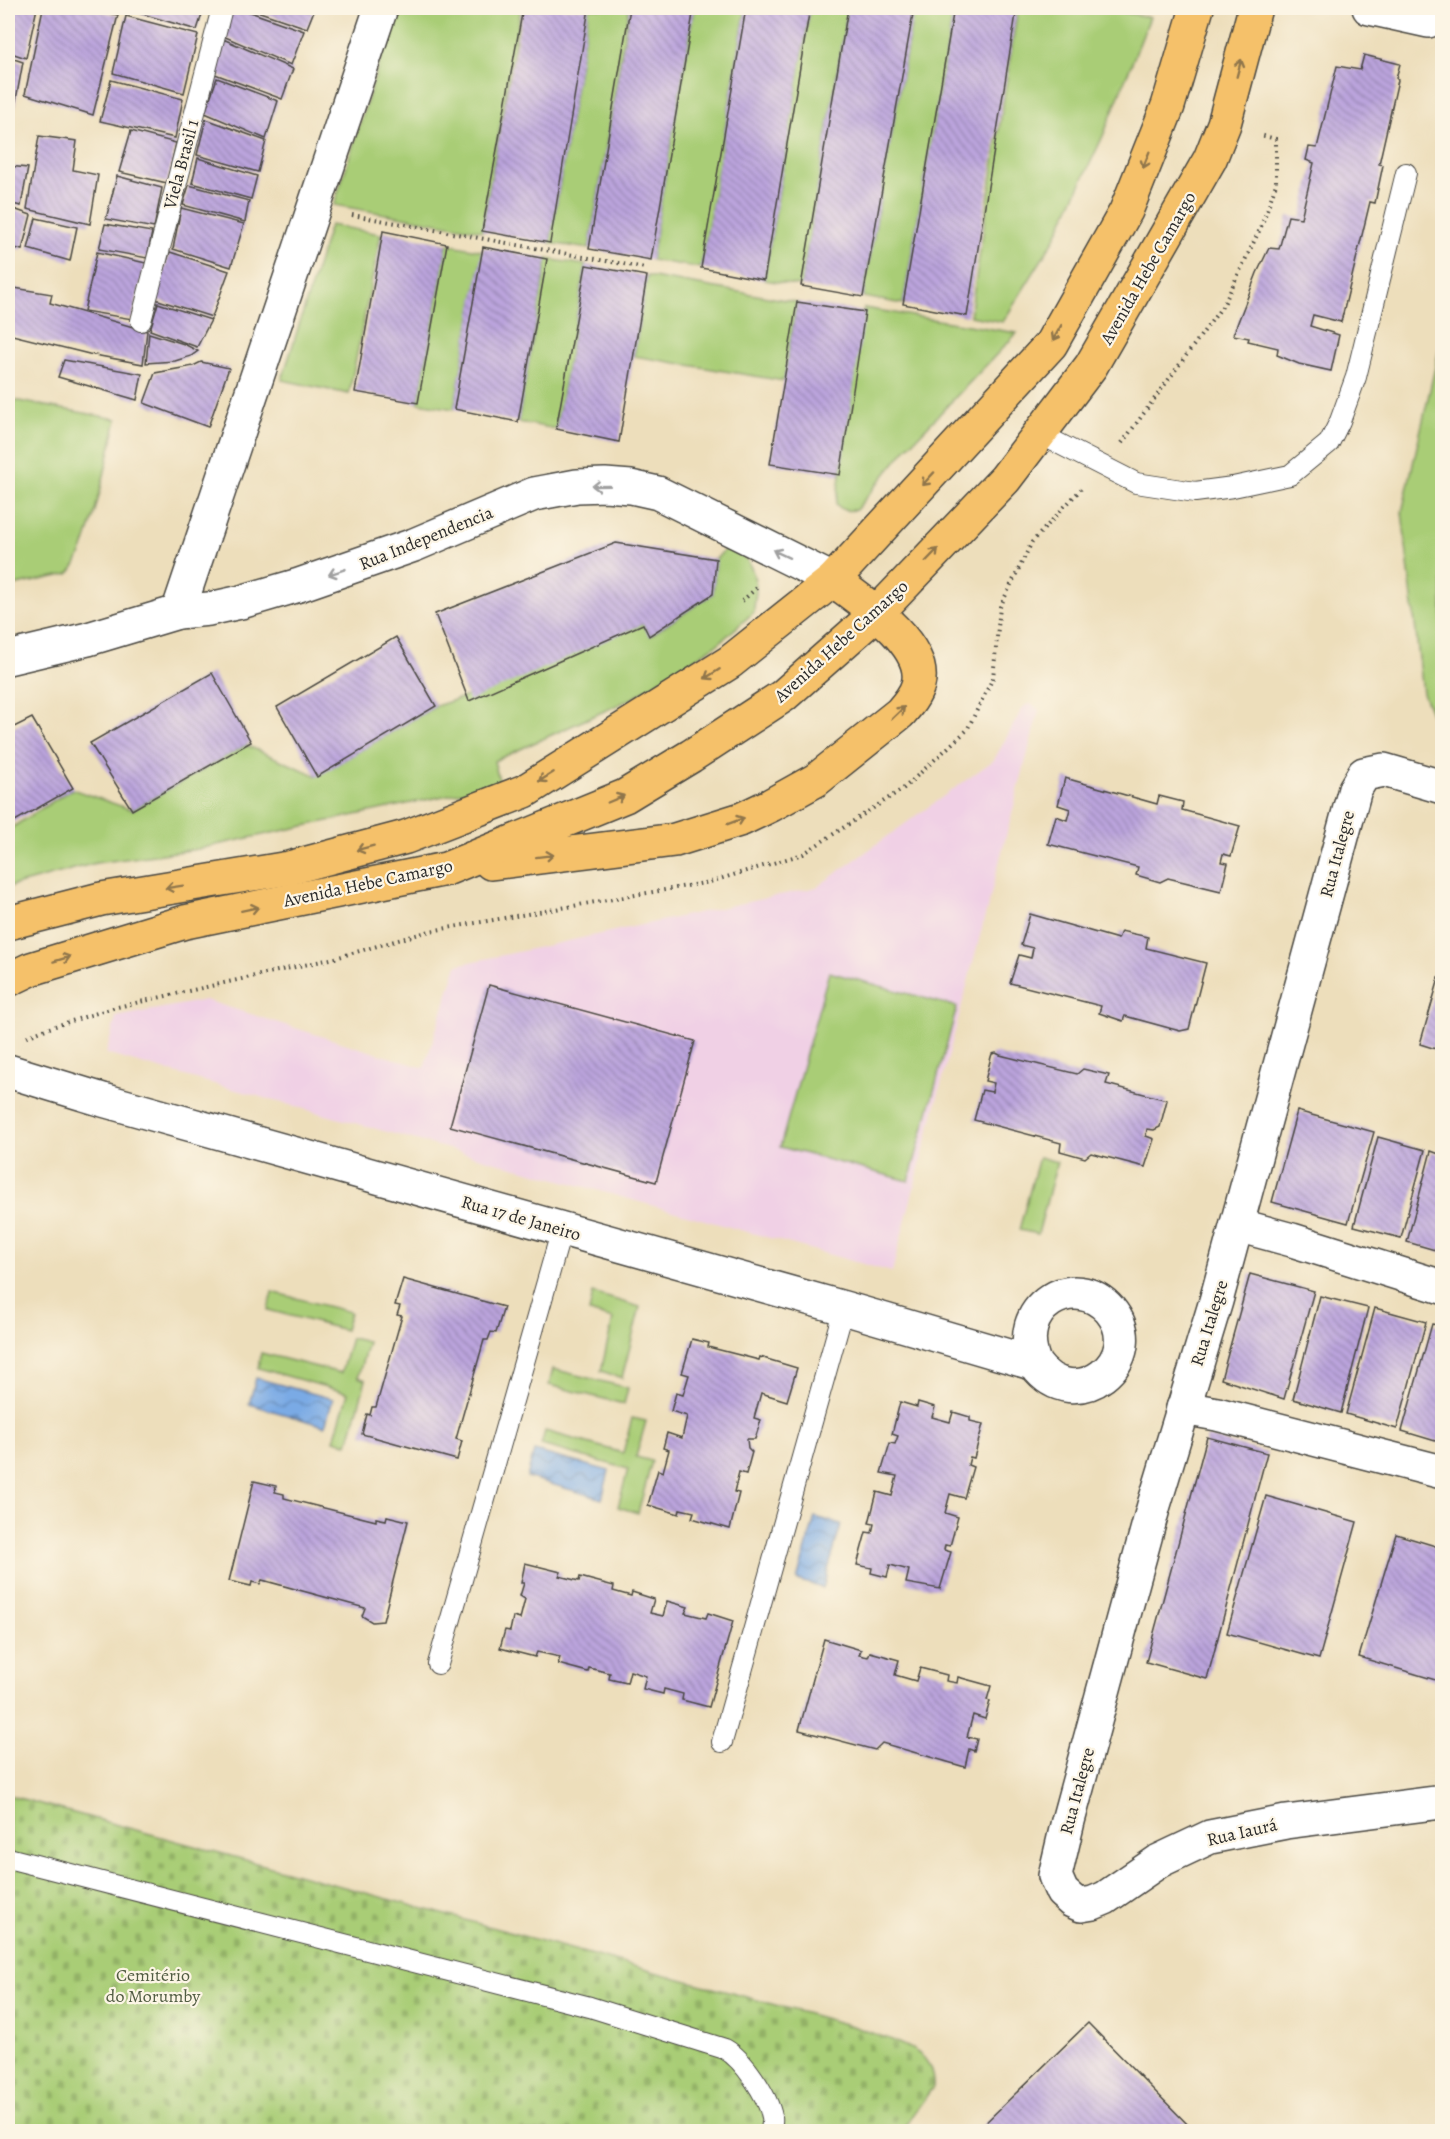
<svg xmlns="http://www.w3.org/2000/svg" width="1450" height="2139" font-family="Alegreya,serif">
<style>
.built{fill:#f0d0e5}
.green{fill:#a9cd76;stroke:#6a7c50;stroke-width:1.5}
.cemetery{fill:url(#cemetery-stones);stroke:#6a7c50;stroke-width:1.5}
.water{fill:url(#water-waves);stroke:#526a88;stroke-width:1.5}
.building{fill:url(#building-back-hatch)}
.lines{fill:none;stroke-linecap:round;stroke-linejoin:round}
.lane-casing{stroke:#484641;stroke-width:22}
.street-casing{stroke:#484641;stroke-width:36}
.primary-casing{stroke:#484641;stroke-width:36}
.path{stroke:#484641;stroke-width:4;stroke-dasharray:1.5 4.5;stroke-linecap:butt}
.lane{stroke:#fff;stroke-width:20}
.street{stroke:#fff;stroke-width:33}
.primary{stroke:#f5c16b;stroke-width:33}
.oneway{stroke:#90764b}
.oneway2{stroke:#a0a0a0}
.labels{text-anchor:middle;dominant-baseline:central;stroke-width:4.5;stroke-linejoin:round;paint-order:stroke}
.street-label{font-size:18px;fill:#2b2b2b;stroke:#fcf5e5}
.park-label{font-size:18px;fill:#515c42;stroke:#fcf5e5}
</style>
<defs>
<pattern id="cemetery-stones" width="16" height="16" patternUnits="userSpaceOnUse" patternTransform="scale(1.5)"><rect width="16" height="16" fill="#a9cd76"/><path d="M2 7V4a2 2 0 0 1 4 0v3zM10 15v-3a2 2 0 0 1 4 0v3z" fill="#92b066"/></pattern>
<pattern id="water-waves" width="16" height="10" patternUnits="userSpaceOnUse" patternTransform="scale(1.5)"><rect width="16" height="10" fill="#7aaae5"/><path d="M0 5q4-4 8 0t8 0" fill="none" stroke="#648bba"/></pattern>
<pattern id="building-back-hatch" width="6" height="6" patternUnits="userSpaceOnUse" patternTransform="scale(1.5)"><rect width="6" height="6" fill="#bba4dd"/><path d="M-1 5l2 2M0 0l6 6M5-1l2 2" fill="none" stroke="#9886b3"/></pattern>
</defs>
<rect width="100%" height="100%" fill="#fcf5e5"/>
<filter id="ink" filterUnits="userSpaceOnUse"><feTurbulence type="fractalNoise" baseFrequency=".0167" numOctaves="2"/><feDisplacementMap in="SourceGraphic" scale="12" xChannelSelector="R" yChannelSelector="G"/><feConvolveMatrix kernelMatrix="1 2 1 2 8 2 1 2 1" color-interpolation-filters="sRGB"/></filter>
<filter id="wash" filterUnits="userSpaceOnUse"><feTurbulence type="fractalNoise" baseFrequency=".008" numOctaves="4" result="noise"/><feDisplacementMap in="SourceGraphic" scale="24" xChannelSelector="R" yChannelSelector="G"/><feGaussianBlur stdDeviation="1.35" result="paint"/><feColorMatrix in="noise" values="0 0 0 0 0 0 0 0 0 0 0 0 0 0 0 0 0 1.4 0 .05"/><feComposite in="paint" operator="in"/></filter>
<g filter="url(#wash)">
<rect width="100%" height="100%" fill="#eddebb"/>
<path class="built" d="M1032,704l7,6 -147,562 -786,-218 10,-37 89,-17 219,68 33,-103 360,-78 177,-127 28,-51 4,-4z"/>
<g class="green">
<path d="M397,8h124l-39,223 -148,-26z"/>
<path d="M589,8h40l-40,241 -39,-6z"/>
<path d="M694,8h52l-45,260 -50,-8z"/>
<path d="M810,8h38l-47,278 -37,-6z"/>
<path d="M914,8h40l-51,296 -40,-7z"/>
<path d="M1018,8h80l52,9 -47,119 -49,104 -51,82 -33,-6z"/>
<path d="M330,225l51,9 -32,160 -67,-14z"/>
<path d="M447,244l36,7 -29,158 -36,-6z"/>
<path d="M547,259l39,6 -30,164 -38,-7z"/>
<path d="M647,276l150,26 -13,79 -150,-25z"/>
<path d="M864,308l153,25 -112,117 -49,60c-9,1 -14,1 -20,-6z"/>
<path d="M1442,337v402l-19,-46 -21,-181z"/>
<path d="M8,399l109,20c-7,28 -29,142 -49,155l-60,13z"/>
<path d="M725,549c22,-1 31,24 31,43 -1,7 -2,13 -2,20l-36,32 -85,54 -139,63 6,23 -302,65 -102,14 -88,24v-57l64,-41 60,21 114,-65 71,31 119,-70 31,-10 176,-72 7,12 63,-42 3,-35z"/>
<path d="M829,972l128,35 -48,174 -129,-34z"/>
<path d="M1039,1157l18,5 -19,72 -19,-4z"/>
<path d="M272,1292l78,20 -5,18 -77,-20z"/>
<path d="M593,1293l47,14 -18,71 -21,-7 12,-52 -24,-7z"/>
<path d="M351,1338l17,4 -10,35 8,3 -18,64 -14,-4 14,-47 -90,-25 3,-15 80,20z"/>
<path d="M553,1369l75,19 -4,16 -75,-19z"/>
<path d="M632,1418l14,3 -10,36 16,4 -14,52 -20,-6 10,-38 -87,-24 4,-14 78,22z"/>
</g>
<path class="cemetery" d="M8,1795l844,231c19,7 55,17 70,30 8,7 12,22 11,31l-33,45 -892,-1z"/>
<g class="water">
<path d="M256,1378l77,21 -8,27 -76,-22z"/>
<path d="M534,1451l75,20 -7,28 -75,-22z"/>
<path d="M815,1517l26,7 -18,64 -26,-8z"/>
</g>
<g id="blocks">
<g class="building">
<path d="M8,8h29l-11,50 -18,-6z"/>
<path d="M43,8h43l32,7 -25,100 -68,-21z"/>
<path d="M122,8h82l-7,22z"/>
<path d="M231,8h8l65,23 -13,34 -68,-29z"/>
<path d="M248,8h67l-8,20z"/>
<path d="M523,8h66l-39,235 -68,-12z"/>
<path d="M630,8h64l-43,252 -62,-11z"/>
<path d="M746,8h64l-46,272 -63,-12z"/>
<path d="M848,8h66l-51,289 -62,-11z"/>
<path d="M954,8h63l-50,308 -64,-12z"/>
<path d="M126,16l72,19 -14,58 -71,-20z"/>
<path d="M223,39l70,30 -11,30 -67,-25z"/>
<path d="M1364,55l36,9 -4,14 2,2 -19,84 4,1 -8,38 -5,-1 -29,120 -28,-7 -3,11 29,9 -8,36 -32,-7 -22,-9 1,-7 -30,-7 1,-3 -16,-3 24,-62 12,-25 10,1 9,-33 13,2 13,-55 -8,-3 3,-13 8,1 20,-82 23,4z"/>
<path d="M8,57l15,5 -10,54 -5,-2z"/>
<path d="M217,78l61,23 -12,38 -61,-26z"/>
<path d="M111,80l72,19 -8,39 -75,-17z"/>
<path d="M206,119l60,22 -8,31 -61,-17z"/>
<path d="M8,121l6,1 -4,40h-2z"/>
<path d="M131,131l45,12 -9,40 -48,-11z"/>
<path d="M39,136l38,5 -4,29 25,5 -8,49 -63,-15z"/>
<path d="M198,158l59,18 -6,23 -59,-16z"/>
<path d="M8,166l20,2 -7,38 -13,-3z"/>
<path d="M117,176l45,12 -8,40 -48,-9z"/>
<path d="M189,185l60,16 -4,21 -62,-17z"/>
<path d="M8,207l23,8 -9,35 -14,-4z"/>
<path d="M181,208l63,16 -13,43 -58,-18z"/>
<path d="M36,218l41,9 -7,34 -42,-12z"/>
<path d="M105,224l47,8 -5,26 -48,-9z"/>
<path d="M383,231l64,13 -29,159 -63,-11z"/>
<path d="M483,247l64,12 -29,163 -64,-13z"/>
<path d="M97,252l49,11 -14,56 -48,-8z"/>
<path d="M170,252l59,19 -17,46 -57,-18z"/>
<path d="M586,265l61,11 -28,166 -63,-13z"/>
<path d="M8,287l44,7 -2,9 97,28 -4,33 -54,-10 -81,-20z"/>
<path d="M797,302l68,10 -25,163 -70,-11z"/>
<path d="M158,303l53,17 -14,27 -47,-17z"/>
<path d="M149,333l35,11 14,7 -7,5 -16,5 -29,2z"/>
<path d="M64,360l78,14 -5,26 -79,-23z"/>
<path d="M201,362l28,6 -21,59 -64,-24 11,-30 38,-7z"/>
<path d="M616,543l100,16 -3,35 -64,42 -6,-12 -174,77 -34,-87z"/>
<path d="M396,637l40,69 -119,71 -40,-70z"/>
<path d="M212,673l39,69 -119,68 -42,-67z"/>
<path d="M32,718l41,70 -65,37v-95z"/>
<path d="M1065,778l92,26 2,-8 24,6 -1,8 58,16 -9,30 -8,-2 -2,8 7,1 -7,28 -53,-13 -8,4 -24,-7 2,-8 -90,-23 8,-28 11,4 3,-11 -12,-4z"/>
<path d="M1030,914l88,25 3,-8 27,6 -2,11 60,15 -17,66 -9,2 -55,-15 -2,5 -24,-8 2,-7 -91,-23 9,-28 12,3 2,-10 -12,-3z"/>
<path d="M1442,968v83l-22,-7z"/>
<path d="M489,985l206,56 -39,141 -206,-56z"/>
<path d="M996,1053l4,2 77,19 6,-5 26,6 -3,9 61,16 -7,27 -6,3 -7,-1 -1,7 8,3 -9,28 -54,-14 -6,5 -25,-7 1,-8 -87,-23 8,-30 10,2 2,-9 -9,-2 6,-24 1,-3z"/>
<path d="M1297,1111l77,21 -26,91 -76,-21z"/>
<path d="M1378,1137l47,13 -24,88 -47,-12z"/>
<path d="M1431,1151l11,4v97l-35,-10z"/>
<path d="M1250,1274l64,17 -30,108 -63,-20z"/>
<path d="M403,1279l101,28 -8,26 -5,-1 -3,8h-4l-28,99 6,2 -5,19 -95,-26 5,-20 3,1 2,-8h4l26,-91 -5,-1 3,-9 -5,-1z"/>
<path d="M1320,1296l48,12 -27,105 -48,-14z"/>
<path d="M1375,1308l51,14 -29,107 -51,-15z"/>
<path d="M1432,1324l10,2v117l-40,-12z"/>
<path d="M692,1339l17,4 -1,4 51,13 1,-3 37,11 -10,33 -26,-8 -7,25 7,2 -6,19h-8l1,9 4,4 -6,22 -7,-2 -5,20 5,1 -9,36 -38,-11 2,-6 -14,-3 -1,5 -31,-9 10,-35 5,2 6,-22 -6,-2 4,-15 15,5 5,-22 -16,-5 5,-18 7,2 6,-20 -7,-2z"/>
<path d="M900,1402l17,5 1,-5 17,5 -3,10 18,5 3,-10 17,5v4l13,3 -9,34 -4,-1 -2,8 5,2 -9,31 -14,-4 -5,19 13,4 -8,29 -5,-1 -1,5 7,2 -11,37 -34,-6 3,-13 -19,-5 -3,12 -16,-4 1,-5 -15,-3 9,-33 6,1 2,-9 -5,-1 8,-31 15,4 5,-20 -16,-3 9,-30 5,1 3,-8 -6,-2z"/>
<path d="M1207,1437l60,16 -60,226 -61,-17z"/>
<path d="M254,1481l22,5 -1,6 9,2v4l92,23v-3l10,2 1,-4 21,5 -25,100 -11,1 -10,-6 3,-8 -103,-28 -2,4 -8,-2 -1,4 -22,-5z"/>
<path d="M1266,1496l91,26 -38,137 -92,-26z"/>
<path d="M1396,1534l46,14v134l-83,-25z"/>
<path d="M525,1563l36,9 -2,4 20,5 1,-4 34,9 -1,5 18,5 1,-4 22,7 -4,14 13,3 4,-15 21,6 -3,6 21,5 2,-5 25,8 -24,86 -27,-7 1,-6 -19,-5 -1,5 -20,-5 3,-13 -16,-5 -3,12 -18,-4 1,-6 -21,-5 -1,4 -30,-8 2,-7 -23,-5 -2,5 -35,-9 5,-18 5,1 3,-14 7,2 5,-20 -5,-3 4,-13h-3z"/>
<path d="M824,1639l37,11 -2,5 9,2 2,-5 29,8 -4,15 21,6 4,-13 27,7 -1,6 11,2 1,-6 33,9 -4,14 3,1 -5,18 -12,-4 -6,22 10,2 -3,12 -5,-2 -4,18 -83,-24 -7,7 -76,-20z"/>
<path d="M1088,2023l107,109h-219z"/>
</g>
</g>
</g>
<g filter="url(#ink)">
<use href="#blocks" fill-opacity="0" stroke="#484641" stroke-width="1.5"/>
<g class="lines">
<g class="lane-casing">
<g id="lane">
<path d="M141,321l81,-313"/>
<path d="M1040,434l96,49 59,9 38,-5 57,-12 39,-32 11,-22 16,-44 50,-204"/>
<path d="M438,1664l124,-435"/>
<path d="M722,1742l122,-434"/>
<path d="M8,1858l582,149 135,42c18,10 43,47 47,68 1,4 -1,10 -1,15"/>
</g>
</g>
<g class="street-casing">
<g id="street">
<path d="M1369,8l59,13"/>
<path d="M178,612l203,-604"/>
<path d="M8,658l80,-19 90,-27 31,-3 32,-7 58,-17 115,-40 120,-51 43,-8 28,-1 26,2 27,6 175,87"/>
<path d="M1442,787l-58,-17 -20,4 -9,15 -139,512 -62,204 -25,91 -61,225 -13,55 7,16 10,9 9,4 12,-2 12,-5 54,-37 51,-24 76,-15 156,-20"/>
<path d="M8,1071l95,29 741,208 191,56c40,55 115,-6 75,-54 -35,-41 -100,-2 -75,54"/>
<path d="M1237,1225l55,15 150,47"/>
<path d="M1183,1408l34,6 225,58"/>
</g>
</g>
<g class="primary-casing">
<g id="primary">
<path d="M491,863l184,-23 67,-21 29,-14 45,-25 84,-67c7,-8 15,-17 18,-28 11,-40 -58,-85 -85,-105"/>
<path d="M8,923l93,-24 188,-31 117,-31 119,-46 205,-129 103,-82 218,-236 75,-133 42,-105 29,-98"/>
<path d="M8,980l23,-11 154,-47 261,-53 179,-73 66,-40 92,-60 94,-83 128,-134 86,-113 119,-207 14,-35 31,-116"/>
</g>
</g>
<g class="path">
<path d="M352,215l293,53"/>
<path d="M1122,443l102,-139 37,-77 15,-43v-45l-16,-4"/>
<path d="M742,601l17,-15"/>
<path d="M27,1037l19,-8 67,-21 222,-50 95,-27 280,-49 93,-28 101,-66 63,-58 26,-52 7,-71 32,-65 49,-53"/>
</g>
<use href="#lane" class="lane"/>
<use href="#street" class="street"/>
<use href="#primary" class="primary"/>
</g>
<defs><path id="oneway-shaft" d="M-6 0H5M1.5-3L5.5 0L1.5 3" fill="none" stroke-width="1.6" stroke-linecap="round" stroke-linejoin="round" transform="scale(1.5)"/></defs>
<g class="oneway">
<use href="#oneway-shaft" transform="translate(1239 68) rotate(-75)"/>
<use href="#oneway-shaft" transform="translate(1146 160) rotate(112)"/>
<use href="#oneway-shaft" transform="translate(1057 333) rotate(119)"/>
<use href="#oneway-shaft" transform="translate(928 479) rotate(133)"/>
<use href="#oneway-shaft" transform="translate(932 555) rotate(-46)"/>
<use href="#oneway-shaft" transform="translate(712 674) rotate(148)"/>
<use href="#oneway-shaft" transform="translate(898 713) rotate(-44)"/>
<use href="#oneway-shaft" transform="translate(546 777) rotate(148)"/>
<use href="#oneway-shaft" transform="translate(616 799) rotate(-23)"/>
<use href="#oneway-shaft" transform="translate(736 821) rotate(-21)"/>
<use href="#oneway-shaft" transform="translate(365 848) rotate(165)"/>
<use href="#oneway-shaft" transform="translate(545 856) rotate(-7)"/>
<use href="#oneway-shaft" transform="translate(174 887) rotate(171)"/>
<use href="#oneway-shaft" transform="translate(250 909) rotate(-12)"/>
<use href="#oneway-shaft" transform="translate(62 959) rotate(-17)"/>
</g>
<g class="oneway2">
<use href="#oneway-shaft" transform="translate(601 486) rotate(179)"/>
<use href="#oneway-shaft" transform="translate(781 554) rotate(-155)"/>
<use href="#oneway-shaft" transform="translate(337 572) rotate(161)"/>
</g>
</g>
<g class="labels">
<g class="street-label">
<text transform="translate(181 164) rotate(-75)">Viela Brasil 1</text>
<text transform="translate(1148 268) rotate(-60)">Avenida Hebe Camargo</text>
<text transform="translate(426 538) rotate(-22)">Rua Independencia</text>
<text transform="translate(841 641) rotate(-42)">Avenida Hebe Camargo</text>
<text transform="translate(1337 854) rotate(-75)">Rua Italegre</text>
<text transform="translate(368 883) rotate(-12)">Avenida Hebe Camargo</text>
<text transform="translate(521 1218) rotate(16)">Rua 17 de Janeiro</text>
<text transform="translate(1209 1323) rotate(-73)">Rua Italegre</text>
<text transform="translate(1077 1791) rotate(-75)">Rua Italegre</text>
<text transform="translate(1242 1832) rotate(-13)">Rua Iaurá</text>
</g>
<g class="park-label">
<text x="153" y="1975">Cemitério<tspan x="153" dy="21">do Morumby</tspan></text>
</g>
</g>
<rect width="1450" height="2139" fill="none" stroke="#fcf5e5" stroke-width="30"/>
</svg>
